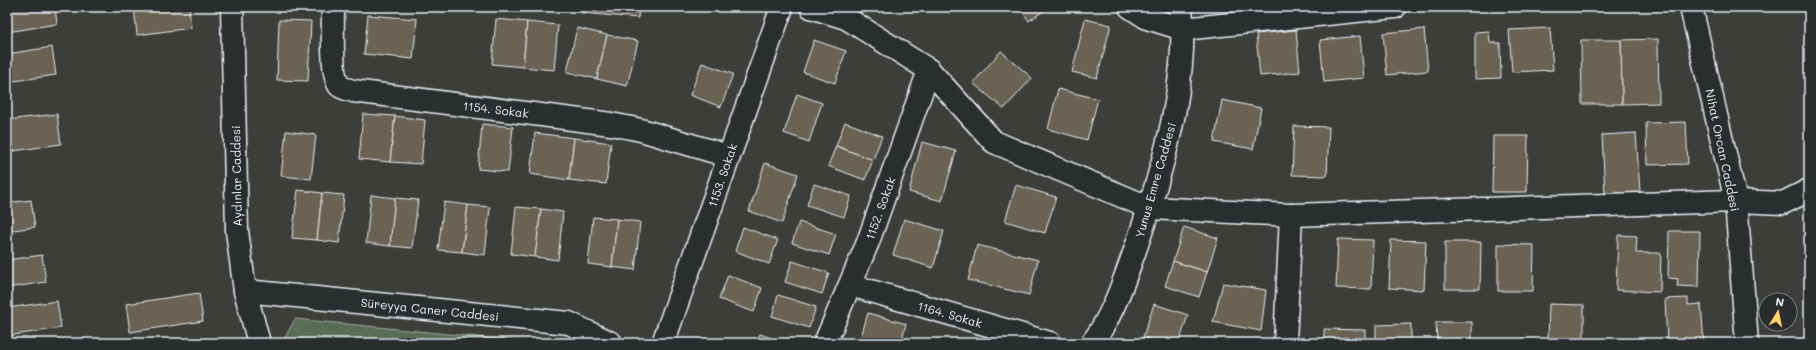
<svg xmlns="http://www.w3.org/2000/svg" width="1816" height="350" font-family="Mali,sans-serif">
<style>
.green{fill:#596c56;stroke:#a0aea7}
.building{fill:#6a6252;stroke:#e8f1f8}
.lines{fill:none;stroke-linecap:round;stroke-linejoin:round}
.minor-casing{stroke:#e8f1f8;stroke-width:25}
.major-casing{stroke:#e8f1f8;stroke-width:25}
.minor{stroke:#2a2d2e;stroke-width:22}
.major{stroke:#2a2d2e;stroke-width:22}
.labels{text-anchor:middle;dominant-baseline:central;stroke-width:3;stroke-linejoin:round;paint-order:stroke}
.street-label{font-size:12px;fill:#e8f1f8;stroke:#2a2d2e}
</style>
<rect width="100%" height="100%" fill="#3d3d39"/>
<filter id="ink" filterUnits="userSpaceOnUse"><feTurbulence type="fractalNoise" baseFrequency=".025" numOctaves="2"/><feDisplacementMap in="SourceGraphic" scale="8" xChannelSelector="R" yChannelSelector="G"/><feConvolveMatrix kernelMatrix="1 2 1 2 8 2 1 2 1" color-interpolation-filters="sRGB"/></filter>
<g filter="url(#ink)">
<path class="green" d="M295,319l245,24h-258z"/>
<g class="building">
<path d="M7,7h48l2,17 -50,8z"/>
<path d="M134,7h55l2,21 -54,7z"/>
<path d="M529,7h39l-1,3z"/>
<path d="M582,7h57l-1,11 -56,-5z"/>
<path d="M1019,7h30l-20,14z"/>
<path d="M368,15l49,4 -4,40 -49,-5z"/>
<path d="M496,19l31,3 -4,45 -31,-3z"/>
<path d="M1085,19l26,6 -14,53 -25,-6z"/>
<path d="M279,20l32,1 -3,60 -31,-1z"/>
<path d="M527,22l31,3 -4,45 -31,-3z"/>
<path d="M577,28l30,7 -10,44 -30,-7z"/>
<path d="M1550,28l3,42 -41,2 -3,-42z"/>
<path d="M1424,29l4,42 -41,4 -4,-42z"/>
<path d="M1296,30l4,42 -40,4 -4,-42z"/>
<path d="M1489,31l1,12h10l1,35 -26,1v-47z"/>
<path d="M607,35l31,6 -11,45 -30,-7z"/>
<path d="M1360,36l4,42 -40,4 -4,-42z"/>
<path d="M1658,39l1,64 -37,1 -1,-64z"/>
<path d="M814,40l32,11 -11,32 -32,-11z"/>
<path d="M1581,40h40l1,64h-40z"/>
<path d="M52,47l4,28 -49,7v-28z"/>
<path d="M1001,51l31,27 -28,31 -31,-26z"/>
<path d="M702,63l31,11 -12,33 -31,-12z"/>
<path d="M1058,89l40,10 -11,41 -39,-11z"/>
<path d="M797,94l25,9 -13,39 -25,-9z"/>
<path d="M1222,100l39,8 -8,41 -39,-7z"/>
<path d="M57,114l4,30 -54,8v-32z"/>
<path d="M363,114l32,2 -5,46 -31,-3z"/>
<path d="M395,116l30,4 -4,44 -31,-2z"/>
<path d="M845,122l37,14 -9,24 -37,-14z"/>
<path d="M1686,122l2,42 -41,1 -1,-42z"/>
<path d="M482,124l31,3 -5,45 -30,-3z"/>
<path d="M1294,126l35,1 -2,49 -35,-1z"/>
<path d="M286,131l30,4 -5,44 -30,-3z"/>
<path d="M535,133l39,5 -5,42 -39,-6z"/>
<path d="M1636,133l4,59 -35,2 -3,-59z"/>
<path d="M1493,136h35l-1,56h-35z"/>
<path d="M574,138l37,5 -5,41 -37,-4z"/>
<path d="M922,142l34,9 -14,50 -33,-9z"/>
<path d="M836,146l37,14 -8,20 -37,-14z"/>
<path d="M765,163l33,11 -16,49 -33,-12z"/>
<path d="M814,184l37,12 -7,21 -37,-12z"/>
<path d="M1016,185l40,12 -11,36 -40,-12z"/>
<path d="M298,190l24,3 -5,47 -25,-2z"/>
<path d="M322,193l22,2 -5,48 -22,-3z"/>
<path d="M371,195l24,3 -5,48 -24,-3z"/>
<path d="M395,198l23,2 -6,48 -22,-2z"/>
<path d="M31,200l4,27 -28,4v-28z"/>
<path d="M444,202l24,3 -6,47 -24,-2z"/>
<path d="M468,205l22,2 -5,48 -23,-3z"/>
<path d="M516,207l25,2 -6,48 -24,-3z"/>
<path d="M541,209l22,3 -5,48 -23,-3z"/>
<path d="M593,217l24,2 -5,48 -24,-3z"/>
<path d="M617,219l23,3 -5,48 -23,-3z"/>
<path d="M904,219l40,12 -11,37 -40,-13z"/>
<path d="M799,222l37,12 -7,21 -37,-12z"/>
<path d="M743,227l35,13 -9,24 -34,-13z"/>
<path d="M1184,227l34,11 -11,34 -34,-11z"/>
<path d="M1669,231h31l-1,56 -22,-1 1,-7 -10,-1z"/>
<path d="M1618,235l19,1 -1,17h25l-1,39 -44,-2z"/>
<path d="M1338,239l35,1 -2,49 -35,-1z"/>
<path d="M1391,240l35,1 -2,49 -35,-2z"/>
<path d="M1445,242h36l-1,47h-35z"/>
<path d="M1498,244l36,1 -1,46h-35z"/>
<path d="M977,245l61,15 -9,35 -61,-15z"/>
<path d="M42,255l4,27 -39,6v-28z"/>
<path d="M792,261l37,12 -7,21 -37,-12z"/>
<path d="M1173,261l34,11 -8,25 -34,-11z"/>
<path d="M728,275l34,13 -8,24 -35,-13z"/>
<path d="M1223,283l43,7 -5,41 -48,-9z"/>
<path d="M199,293l4,28 -73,11 -4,-28z"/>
<path d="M778,295l38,12 -7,21 -37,-12z"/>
<path d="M1688,298v7l13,-1 3,39h-37l-2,-44z"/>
<path d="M57,301l4,27 -54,8v-28z"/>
<path d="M1154,304l34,11 -9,28h-19l-17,-6z"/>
<path d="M1549,304l35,1v38h-36z"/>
<path d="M868,313l38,11 -5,19h-42z"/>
<path d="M1436,322h36v21h-35z"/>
<path d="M1411,324v19h-35v-18z"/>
<path d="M1324,329l41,1v13h-41z"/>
<path d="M760,334l25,9h-29z"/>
<path d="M1143,337l17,6h-19z"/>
</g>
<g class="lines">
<g class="minor-casing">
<g id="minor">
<path d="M232,7l5,224 8,60 14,52"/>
<path d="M333,7c0,14 -2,69 6,78 3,4 9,4 14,6l258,33 30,6 87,26"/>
<path d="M811,7l35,11 83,52 65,72 156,66 141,7 445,-14 47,2 26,-13"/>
<path d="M1130,7l17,11 36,11 212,-22"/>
<path d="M850,285l200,58"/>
<path d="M245,291l324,32 42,20"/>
<path d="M663,343l119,-336"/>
<path d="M825,343l43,-101 61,-172"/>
<path d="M1092,343c20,-26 31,-60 42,-90 26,-75 55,-167 47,-246"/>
<path d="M1285,343l6,-128"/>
</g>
</g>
<g class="major-casing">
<path id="major" d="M1691,7l45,194 11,142"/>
</g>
<use href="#minor" class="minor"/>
<use href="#major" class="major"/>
</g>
</g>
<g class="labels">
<g class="street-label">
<text transform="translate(496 109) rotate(7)">1154. Sokak</text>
<text transform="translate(1723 150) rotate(78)">Nihat Orcan Caddesi</text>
<text transform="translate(722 175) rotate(-71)">1153. Sokak</text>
<text transform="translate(236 176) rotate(-91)">Aydınlar Caddesi</text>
<text transform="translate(1155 180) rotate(-74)">Yunus Emre Caddesi</text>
<text transform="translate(880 208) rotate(-70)">1152. Sokak</text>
<text transform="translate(430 309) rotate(6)">Süreyya Caner Caddesi</text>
<text transform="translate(950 314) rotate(16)">1164. Sokak</text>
</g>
</g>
<rect width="1816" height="350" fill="none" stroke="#2a2d2e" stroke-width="24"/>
<rect x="12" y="12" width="1792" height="326" fill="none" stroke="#e8f1f8" stroke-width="1.5" filter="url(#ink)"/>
<g transform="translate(1778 312) rotate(10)"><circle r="19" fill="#2a2d2e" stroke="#767b7f"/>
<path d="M0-3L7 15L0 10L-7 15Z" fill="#ffd166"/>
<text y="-6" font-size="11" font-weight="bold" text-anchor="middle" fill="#e8f1f8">N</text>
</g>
</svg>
